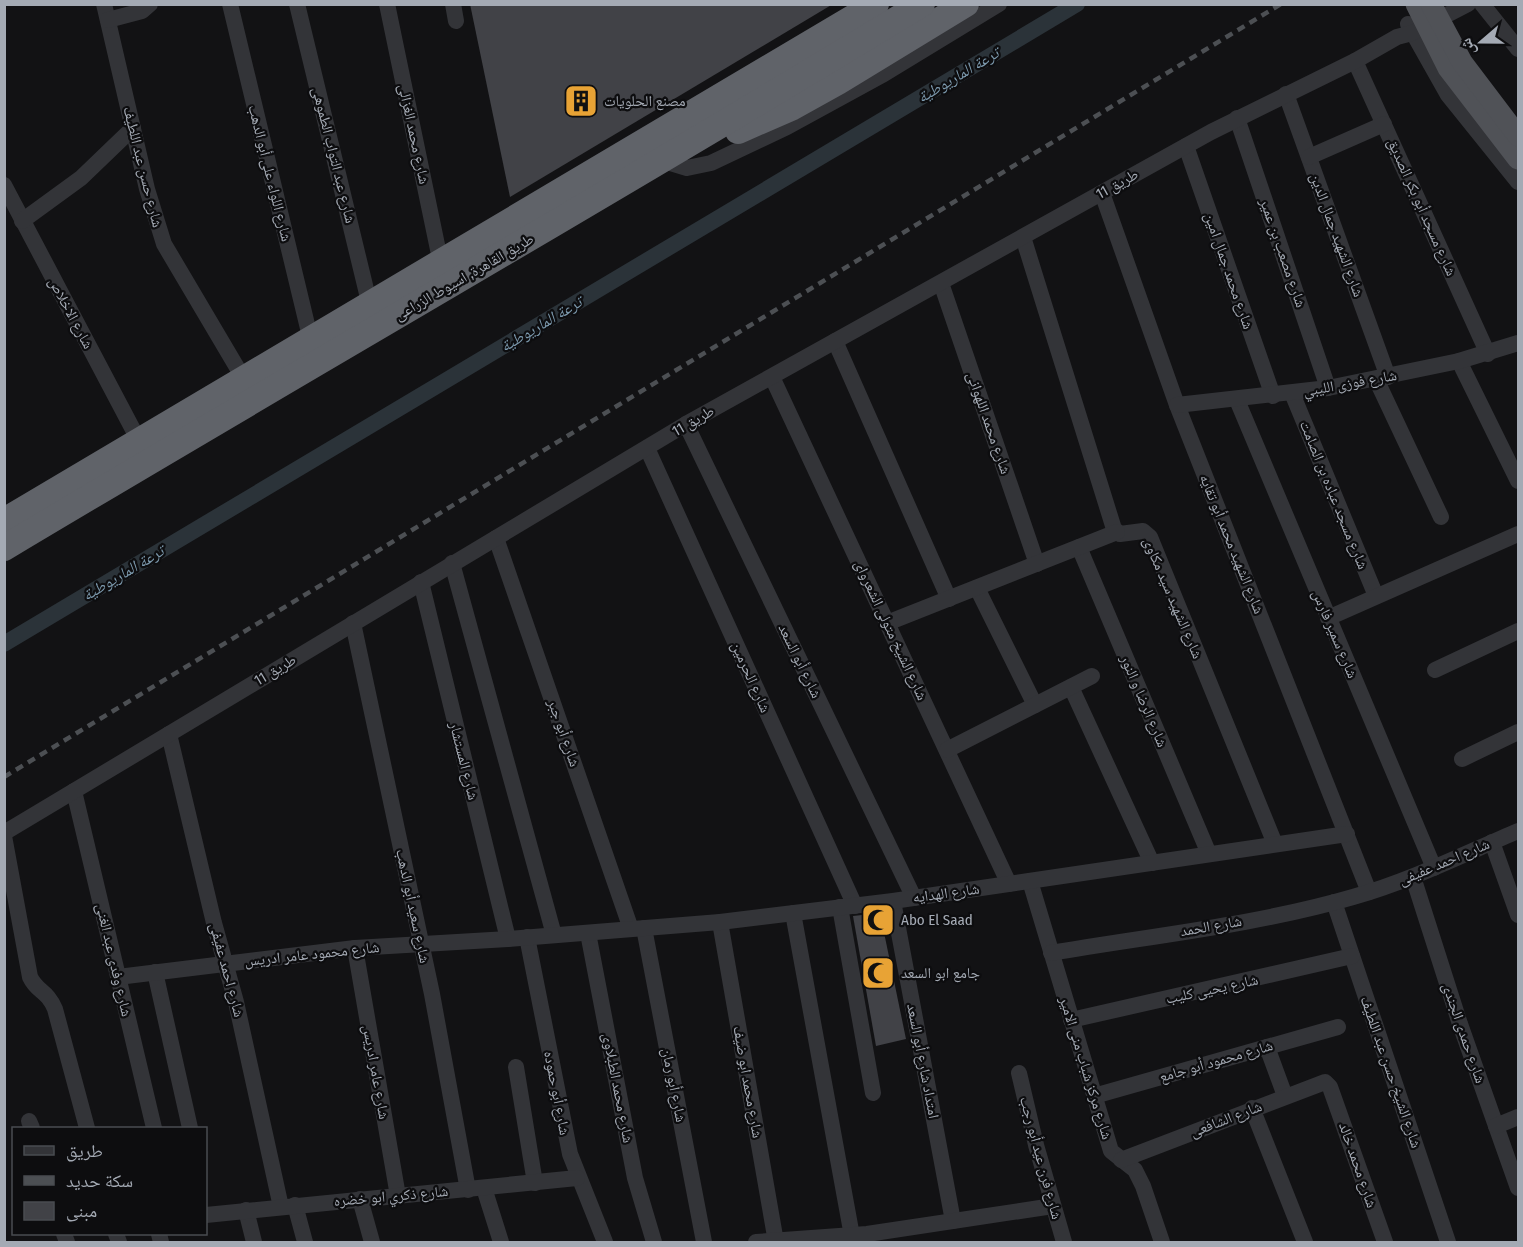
<svg xmlns="http://www.w3.org/2000/svg" width="1523" height="1247" font-family="'Fira Sans Condensed','Noto Naskh Arabic',sans-serif">
<style>
.lines{fill:none;stroke-linecap:round;stroke-linejoin:round}
.canal{stroke:#2b3339;stroke-width:16}
.building{fill:#414247}
.minor{stroke:#333438;stroke-width:16}
.highway{stroke:#606369;stroke-width:26}
.rail{stroke:#4c4f53;stroke-width:4.5;stroke-dasharray:8 6;stroke-linecap:butt}
.major-bridge{stroke:#505257;stroke-width:21}
.labels{text-anchor:middle;dominant-baseline:central;stroke-width:4.5;stroke-linejoin:round;paint-order:stroke}
.poi-label{font-size:15px;fill:#a4aab4;stroke:#0d0d0f;text-anchor:start}
.street-label{font-size:15px;fill:#a4aab4;stroke:#0d0d0f}
.water-label{font-size:16px;font-style:italic;fill:#7c99ad;stroke:#0d0d0f}
</style>
<rect width="100%" height="100%" fill="#121214"/>
<g class="lines">
<path class="canal" d="M4,644l1073,-640"/>
</g>
<g class="building">
<path d="M470,4h363l-323,193z"/>
<path d="M880,913l26,126 -30,7 -23,-130z"/>
</g>
<g class="lines">
<g class="minor">
<path d="M104,4l43,185 17,55 81,137"/>
<path d="M230,4l81,337"/>
<path d="M297,4l73,302"/>
<path d="M387,4l54,260"/>
<path d="M453,4l3,17"/>
<path d="M1482,4l36,45"/>
<path d="M108,20l34,-9 8,-7"/>
<path d="M1408,24l40,71 70,87"/>
<path d="M1355,61l133,293"/>
<path d="M1286,94l102,283"/>
<path d="M1237,118l91,270"/>
<path d="M1186,146l87,250"/>
<path d="M1309,157l75,-33"/>
<path d="M664,161l23,7 24,-5 76,-36 97,-53 115,-70"/>
<path d="M4,185l135,256"/>
<path d="M1102,193l75,212 192,487"/>
<path d="M22,221l59,-43 52,-50"/>
<path d="M1023,237l91,292 6,5 23,-3 7,6 125,307"/>
<path d="M941,283l96,281"/>
<path d="M835,341l114,258"/>
<path d="M1459,361l59,120"/>
<path d="M772,377l237,507"/>
<path d="M1376,379l65,138"/>
<path d="M1292,393l84,203"/>
<path d="M1237,400l197,468"/>
<path d="M1177,405l151,-17 131,-27 59,-18"/>
<path d="M686,424l228,474"/>
<path d="M647,448l208,458"/>
<path d="M496,538l135,391"/>
<path d="M1079,547l130,307"/>
<path d="M452,563l102,372"/>
<path d="M421,582l87,357"/>
<path d="M977,588l58,117"/>
<path d="M1328,618l190,-84"/>
<path d="M353,623l79,371 36,196"/>
<path d="M887,623l230,-91"/>
<path d="M1435,670l83,-39"/>
<path d="M1071,687l81,176"/>
<path d="M169,734l45,189 22,79 45,205"/>
<path d="M947,750l145,-74"/>
<path d="M1462,759l56,-27"/>
<path d="M74,791l80,337"/>
<path d="M4,833l682,-409 525,-292 144,-71 42,-24 15,-4 56,-29"/>
<path d="M4,836l26,141c7,15 17,13 25,32l32,119"/>
<path d="M1492,842l26,73"/>
<path d="M1413,877l47,147 58,164"/>
<path d="M1030,881l81,270 24,19 8,16 19,56"/>
<path d="M893,901l60,320"/>
<path d="M1334,902l114,340"/>
<path d="M840,907l33,186"/>
<path d="M793,913l59,323"/>
<path d="M720,922l56,320"/>
<path d="M644,928l60,314"/>
<path d="M588,933l47,245 19,64"/>
<path d="M527,937l43,217 35,88"/>
<path d="M355,948l43,248"/>
<path d="M1051,953c98,-17 206,-28 302,-56 57,-16 111,-43 165,-66"/>
<path d="M155,972l35,156"/>
<path d="M118,977l237,-29 153,-9 212,-17 173,-21 454,-67"/>
<path d="M1071,1020l281,-64"/>
<path d="M1267,1047l18,49"/>
<path d="M516,1067l19,116"/>
<path d="M1019,1073l17,72 28,97"/>
<path d="M1094,1096l244,-69"/>
<path d="M1252,1108l53,134"/>
<path d="M29,1121l3,7"/>
<path d="M1496,1126l22,-9"/>
<path d="M1121,1160l204,-78 5,5 55,155"/>
<path d="M484,1188l17,54"/>
<path d="M360,1199l12,43"/>
<path d="M295,1205l10,37"/>
<path d="M246,1210l8,32"/>
<path d="M206,1215l371,-37"/>
<path d="M64,1234l3,8"/>
<path d="M116,1234l3,8"/>
<path d="M159,1234l2,8"/>
<path d="M756,1242l111,-8 186,-28"/>
</g>
<g class="highway">
<path d="M738,131l55,-24 45,-25 128,-78"/>
<path d="M4,521l872,-517"/>
<path d="M4,548c306,-183 614,-359 918,-544"/>
</g>
<path class="rail" d="M4,777l1277,-773"/>
<g class="major-bridge">
<path d="M1416,4l32,64 70,91"/>
<path d="M1431,4l31,58 56,74"/>
</g>
</g>
<defs>
<g id="building-square" transform="scale(1.725)"><rect x="-9" y="-9" width="18" height="18" rx="4" fill="#e8a335" stroke="#0d0d0f"/><path d="M-4-6H4V6H1V3H-1V6H-4ZM-2.5-4.3h1.7v1.8h-1.7ZM.8-4.3h1.7v1.8H.8ZM-2.5-1h1.7V.8h-1.7ZM.8-1h1.7V.8H.8Z" fill="#111"/></g>
<g id="mosque-square" transform="scale(1.725)"><rect x="-9" y="-9" width="18" height="18" rx="4" fill="#e8a335" stroke="#0d0d0f"/><path d="M3.5-4.9A6 6 0 1 0 3.5 4.9A5 5 0 1 1 3.5-4.9Z" fill="#111"/></g>
</defs>
<g fill-rule="evenodd">
<use href="#building-square" x="581" y="101"/>
<use href="#mosque-square" x="878" y="920"/>
<use href="#mosque-square" x="878" y="973"/>
</g>
<g class="labels">
<g class="poi-label">
<text x="604" y="101">مصنع الحلويات</text>
<text x="901" y="920">Abo El Saad</text>
<text x="901" y="973">جامع ابو السعد</text>
</g>
<g class="street-label">
<text transform="translate(414 134) rotate(78)">شارع محمد الغزالى</text>
<text transform="translate(334 155) rotate(76)">شارع عبد التواب الطموهى</text>
<text transform="translate(143 167) rotate(76)">شارع حسن عبد اللطيف</text>
<text transform="translate(270 173) rotate(76)">شارع اللواء على أبو الدهب</text>
<text transform="translate(1117 184) rotate(-29)">طريق 11</text>
<text transform="translate(1422 207) rotate(66)">شارع مسجد أبو بكر الصديق</text>
<text transform="translate(1337 235) rotate(70)">شارع الشهيد جمال الدين</text>
<text transform="translate(1283 253) rotate(71)">شارع مصعب بن عمير</text>
<text transform="translate(1229 271) rotate(71)">شارع محمد جمال امين</text>
<text transform="translate(464 277) rotate(-30)">طريق القاهرة, اسيوط الزراعى</text>
<text transform="translate(71 313) rotate(62)">شارع الاخلاص</text>
<text transform="translate(1350 383) rotate(-10)">شارع فوزى الليبي</text>
<text transform="translate(693 421) rotate(-30)">طريق 11</text>
<text transform="translate(989 423) rotate(71)">شارع محمد اللهوانى</text>
<text transform="translate(1334 495) rotate(68)">شارع مسجد عباده بن الصامت</text>
<text transform="translate(1232 544) rotate(68)">شارع الشهيد محمد أبو تقايه</text>
<text transform="translate(1173 598) rotate(67)">شارع الشهيد سيد مكاوى</text>
<text transform="translate(891 630) rotate(65)">شارع الشيخ متولى الشعرواى</text>
<text transform="translate(1335 634) rotate(67)">شارع سمير فارس</text>
<text transform="translate(800 661) rotate(64)">شارع أبو السعد</text>
<text transform="translate(275 670) rotate(-31)">طريق 11</text>
<text transform="translate(751 677) rotate(66)">شارع الحرمين</text>
<text transform="translate(1144 701) rotate(67)">شارع الرضا و النور</text>
<text transform="translate(564 733) rotate(71)">شارع أبو جبر</text>
<text transform="translate(464 761) rotate(76)">شارع المستشار</text>
<text transform="translate(1444 862) rotate(-23)">شارع احمد عفيفى</text>
<text transform="translate(946 893) rotate(-8)">شارع الهدايه</text>
<text transform="translate(413 906) rotate(78)">شارع سعيد أبو الدهب</text>
<text transform="translate(1211 926) rotate(-10)">شارع الحمد</text>
<text transform="translate(312 954) rotate(-6)">شارع محمود عامر ادريس</text>
<text transform="translate(114 960) rotate(77)">شارع وفدى عبد الغنى</text>
<text transform="translate(227 970) rotate(75)">شارع احمد عفيفى</text>
<text transform="translate(1212 989) rotate(-12)">شارع يحيى كليب</text>
<text transform="translate(1464 1033) rotate(71)">شارع حمدى الجندى</text>
<text transform="translate(923 1061) rotate(79)">امتداد شارع أبو السعد</text>
<text transform="translate(1216 1061) rotate(-16)">شارع محمود أبو جامع</text>
<text transform="translate(1086 1068) rotate(73)">شارع مركز شباب منى الامير</text>
<text transform="translate(376 1072) rotate(80)">شارع عامر ادريس</text>
<text transform="translate(1391 1072) rotate(71)">شارع الشيخ حسن عبد اللطيف</text>
<text transform="translate(748 1082) rotate(80)">شارع محمد ابو ضيف</text>
<text transform="translate(674 1085) rotate(79)">شارع أبو رمان</text>
<text transform="translate(618 1088) rotate(79)">شارع محمد الطبلاوى</text>
<text transform="translate(557 1093) rotate(79)">شارع أبو حموده</text>
<text transform="translate(1226 1119) rotate(-21)">شارع الشافعى</text>
<text transform="translate(1041 1158) rotate(75)">شارع فرن عيد أبو رجب</text>
<text transform="translate(1358 1165) rotate(71)">شارع محمد خالد</text>
<text transform="translate(391 1196) rotate(-5)">شارع ذكري ابو خضره</text>
</g>
<g class="water-label">
<text transform="translate(958 75) rotate(-31)">ترعة الماريوطية</text>
<text transform="translate(541 324) rotate(-31)">ترعة الماريوطية</text>
<text transform="translate(123 573) rotate(-31)">ترعة الماريوطية</text>
</g>
</g>
<rect width="1523" height="1247" fill="none" stroke="#a4aab4" stroke-width="12"/>
<rect x="12" y="1127" width="195" height="108" fill="#0d0d0f" stroke="#494c51" stroke-width="1.5"/>
<rect x="24" y="1146" width="30" height="9" fill="#333438" stroke="#494c51" stroke-width="1.5"/>
<text x="66" y="1157" font-size="18" fill="#a4aab4">طريق</text>
<rect x="24" y="1176" width="30" height="9" fill="#4c4f53" stroke="#494c51" stroke-width="1.5"/>
<text x="66" y="1187" font-size="18" fill="#a4aab4">سكة حديد</text>
<rect x="24" y="1202" width="30" height="18" fill="#414247" stroke="#494c51" stroke-width="1.5"/>
<text x="66" y="1217" font-size="18" fill="#a4aab4">مبنى</text>
<g transform="translate(1481 42) rotate(250)" stroke="#0d0d0f" stroke-width="4.5" paint-order="stroke">
<path d="M0-4.5L10 22L0 15L-10 22Z" fill="#a4aab4"/>
<text y="-9" font-size="16" font-weight="bold" text-anchor="middle" fill="#a4aab4">ش</text>
</g>
</svg>
